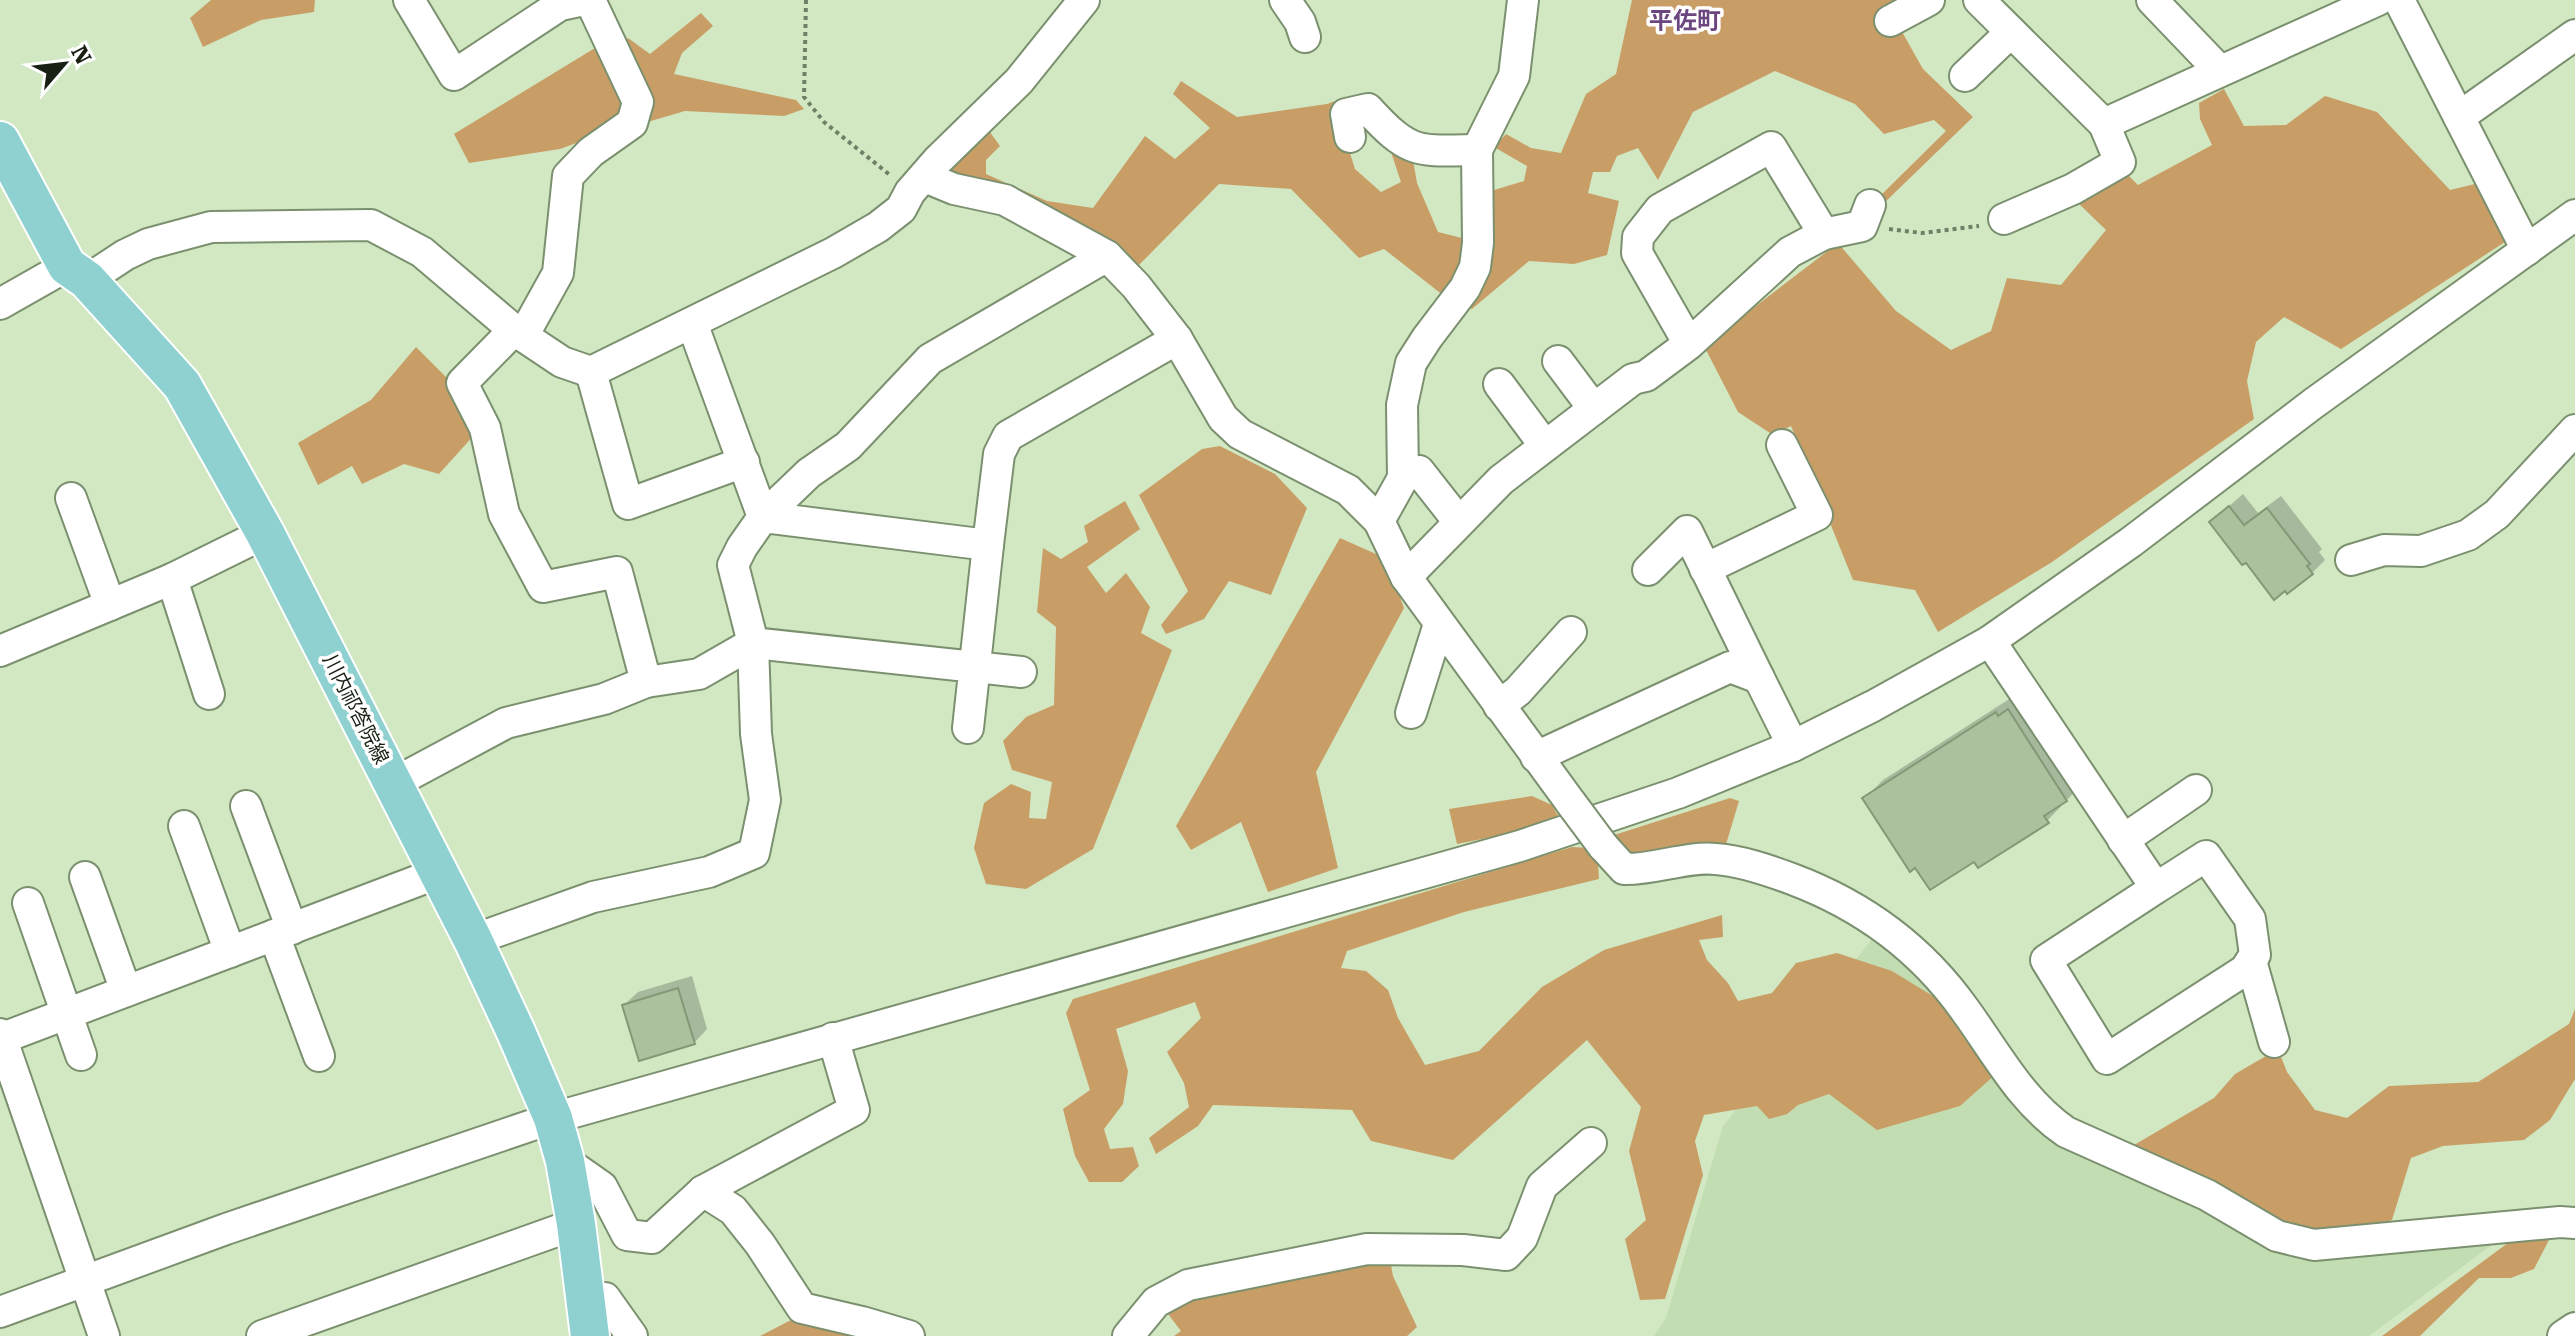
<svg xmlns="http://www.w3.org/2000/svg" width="2575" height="1336" font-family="'Roboto Serif','Noto Sans JP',serif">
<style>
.built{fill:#c3ddb2}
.forest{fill:#c99e66}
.shadow{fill:#0003}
.building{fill:#abc19d;stroke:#839876;stroke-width:2}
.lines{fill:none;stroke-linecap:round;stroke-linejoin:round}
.minor-casing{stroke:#7b906e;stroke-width:34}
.major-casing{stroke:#fff;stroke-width:42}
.path{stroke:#708067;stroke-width:4;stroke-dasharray:4 4;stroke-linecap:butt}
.minor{stroke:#fff;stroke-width:30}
.major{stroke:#8ed1d0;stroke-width:38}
.minor-bridge-casing{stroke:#7b906e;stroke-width:34;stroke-linecap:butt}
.minor-bridge{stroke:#fff;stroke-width:30}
.labels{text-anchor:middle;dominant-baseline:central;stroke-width:7;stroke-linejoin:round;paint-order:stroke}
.street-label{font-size:20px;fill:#182013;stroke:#fff}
.quarter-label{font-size:24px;font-weight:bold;fill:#6c467f;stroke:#fff}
</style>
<rect width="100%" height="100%" fill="#d1e8c3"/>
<path class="built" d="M1877,933l37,26 97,130 259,151 238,-7 -139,103h-715l12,-18 57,-192z"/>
<g class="forest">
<path d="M211,0h104l-1,12 -53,8 -58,27 -13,-29z"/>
<path d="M1632,0h276l-7,30 22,39 50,48 -91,88 -5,-6 69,-68 -12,-11 -50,14 -29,-30 -80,-33 -82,41 -35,68 -20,-32 -21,8 -7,16h-17l-5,21 31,8 -12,54 -33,9 -45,-3 -57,48 -33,-17 -55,-43 -25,9 -68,-69 -72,-5 -81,82 -44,-32 -155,-63 48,-43 13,18 -14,14v14l61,27 46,7 52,-72 30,23 35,-31 -37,-34 8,-13 56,36 90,-13 19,-7 4,8 -12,10 17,54 26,23 20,-10 -13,-39 24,11 5,29 21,49 48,12 8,-54 30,-9 3,-15 -33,-19 12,-13 25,14 30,5 25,-59 30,-20z"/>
<path d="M701,13l12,13 -31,27 -8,21 122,26 8,9 -20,7 -99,-5 -41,12 -4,-53 -19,-26 7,-6 22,16z"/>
<path d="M595,48l25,38 4,18 -23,30 -41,15 -91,14 -15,-29z"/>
<path d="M2224,89l20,37 42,-1 39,-29 52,16 73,78 29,-7 29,57 -167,109 -57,-32 -28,25 -9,39 7,38 -202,143 -114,70 -23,-42 -62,-10 -62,-154 -18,9 -35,-23 -34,-66 134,-103 58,68 55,39 40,-19 16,-53 54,7 45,-55 -32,-31 50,-28 14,14 74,-40 -12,-26 -1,-16z"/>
<path d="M416,347l32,32 27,55 -36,40 -35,-10 -42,20 -10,-18 -34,19 -20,-42 73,-43z"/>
<path d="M1220,446l55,28 32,34 -36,87 -42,-14 -25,38 -38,15 -5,-9 27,-34 -49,-96 63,-46z"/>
<path d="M1125,501l15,28 -53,38 19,26 20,-20 24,34 -9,26 31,17 -79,199 -67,40 -40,-5 -12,-36 10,-45 27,-19 20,8 -2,26 17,1 6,-37 -40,-12 -9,-29 23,-24 28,-12 2,-78 -19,-15 6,-64 18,11 27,-17 -4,-16z"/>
<path d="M1340,538l45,20 19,50 -88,164 22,96 -70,24 -27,-70 -50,28 -15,-24z"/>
<path d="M1532,796l20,9 10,18 -105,21 -8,-35z"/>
<path d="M1730,798l9,3 -15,50 -32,-7 -65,15 -16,-23z"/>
<path d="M1572,847l18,1 8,16 1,15 -135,33 -117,39 -6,17 25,3 22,19 10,28 27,47 54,-14 63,-64 62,-37 118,-35 1,22 -24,3 8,20 21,23 10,18 34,-8 24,-30 41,-10 55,18 49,30 56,72 -37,33 -83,24 -48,-36 -31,11 -11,9 -18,5 -12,-13 -53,9 -9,26 8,34 -38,124 -25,1 -15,-61 21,-19 -17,-69 12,-44 -54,-67 -134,120 -82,-19 -19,-31 -139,-5 -15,21 -42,28 -7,-16 40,-31 -5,-24 -17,-31 34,-34 -6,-16 -79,27 12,42 -5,33 -19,25 6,20 23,-2 6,19 -17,16h-33l-14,-26 -12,-47 27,-19 -24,-77 7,-14z"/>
<path d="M2575,1009v70l-25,41 -26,20 -81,6 -32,12 -19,62 -51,16 -43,-2 -169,-86 85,-50 21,-24 43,-25 9,23 28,38 32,8 42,-32 89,-4 91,-58z"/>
<path d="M2516,1237l34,1 -16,31 -23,9h-32l-59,58h-38z"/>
<path d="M1390,1259l3,17 24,51 -10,9h-233l7,-5 -16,-21 21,-13z"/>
<path d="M793,1319l92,17h-125z"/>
</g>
<g class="shadow">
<path d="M2243,494l15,19 23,-17 41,53 -3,3 6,8 -13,13 -66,-13 -35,-38z"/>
<path d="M2014,696l70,86 -37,39 -72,38 -110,-61 18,-18z"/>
<path d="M692,976l15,53 -13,14 -70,-38 14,-13z"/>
</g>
<g class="building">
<path d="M2229,506l15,19 23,-17 43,56 -3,2 6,8 -26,20 -2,-3 -11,9 -28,-37 -4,2 -33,-43z"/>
<path d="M2008,709l59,92 -23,15 5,7 -71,45 -4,-6 -44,28 -15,-22 -5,4 -48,-74 134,-86 2,4z"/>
<path d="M678,988l17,56 -56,17 -17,-56z"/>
</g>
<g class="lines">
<g class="minor-casing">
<g id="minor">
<path d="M409,0l45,75 106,-70 24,-5"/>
<path d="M1285,0l15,22 5,15"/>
<path d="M1979,0l125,124 274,-124"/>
<path d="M2152,0l68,71"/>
<path d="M2399,0l128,250"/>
<path d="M1890,21l39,-21"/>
<path d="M1965,76l46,-44"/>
<path d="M2459,117l116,-82"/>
<path d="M1350,137l-4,-23 22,-5c42,46 49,42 109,41"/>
<path d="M925,177l29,12 51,11 102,56 29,30 41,53 46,79 17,16 108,56 31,31 27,56 165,226"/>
<path d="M2004,219l69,-30 47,-27 -16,-38"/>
<path d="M1824,234l38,-8 8,-21"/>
<path d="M87,280l38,-25 23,-11 63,-17 160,-2 51,27 92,78 48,32 29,10 242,-119 45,-26 23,-18 9,-17 27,-31 82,-80 65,-81"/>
<path d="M0,304l67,-38"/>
<path d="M692,323l71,194 46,-44 39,-27 82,-87 177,-103"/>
<path d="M514,330l-52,53 23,45 19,86 39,73 74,-15 29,110"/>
<path d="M523,336l35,-63 10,-97 23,-24 41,-29 6,-21 -48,-102"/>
<path d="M1558,361l36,48"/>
<path d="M591,372l37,132 116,-42"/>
<path d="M1499,384l46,62"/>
<path d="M1419,471l40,51"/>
<path d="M71,498l39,107"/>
<path d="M1379,521l24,-43 -1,-73 9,-42 16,-25 38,-50 10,-21 3,-24 -1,-93 37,-74 9,-76"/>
<path d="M988,545l11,-91 9,-18 169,-97"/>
<path d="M2351,560l33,-10 37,1 47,-16 29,-21 78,-84"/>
<path d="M1705,569l112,-54 -35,-70"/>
<path d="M1648,570l39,-39 72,147"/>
<path d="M1406,577l95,-97 132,-101 13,-3 43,-32 -52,-91 1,-16 22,-28 111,-62 53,87 -34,18 -101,92"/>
<path d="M172,579l37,115"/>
<path d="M1990,641l166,247 50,-32 44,63 5,36 -10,15 -138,89 -61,-99 110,-72"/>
<path d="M0,651l172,-72 93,-46"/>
<path d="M1499,706l19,-15 53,-59"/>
<path d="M1411,713l28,-89"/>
<path d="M968,728l20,-183 -225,-28 -21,30 -9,18 20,78 268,29"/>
<path d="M1536,757l194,-90 29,11 34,68"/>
<path d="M394,783l112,-60 98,-24 42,-17 53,-8 54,-31 3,91 9,66 -11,53 -45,19 -116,25 -120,43"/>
<path d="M246,806l46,123"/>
<path d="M184,826l46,126"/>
<path d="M2123,840l73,-50"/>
<path d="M1603,846l21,23c30,1 62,-13 92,-10 26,2 52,11 76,20 72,27 129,69 173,131 32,44 56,91 101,122l141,63 70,41 37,9 246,-23 15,1"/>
<path d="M85,877l41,114"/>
<path d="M28,903l53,152"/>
<path d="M274,935l45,121"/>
<path d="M2251,961l23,81"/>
<path d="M0,1034l104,302"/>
<path d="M0,1039l438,-166"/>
<path d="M565,1161l37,26 25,48 25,3 51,-47 151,-81 -21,-72"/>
<path d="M703,1191l30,19 27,34 42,64 60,14 47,14"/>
<path d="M586,1299l19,-1 27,38"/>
<path d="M0,1312l226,-83 327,-111 967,-272 158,-53 115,-47 80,-40 117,-65 141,-99 183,-139 261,-188"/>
<path d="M262,1336l314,-112"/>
<path d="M1128,1336l28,-34 32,-17 179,-36 96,1 43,5 16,-17 20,-52 49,-43"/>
<path d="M2563,1336l12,-8"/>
</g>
</g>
<g class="major-casing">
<path id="major" d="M0,141l67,125 20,14 95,105 83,148 208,407 43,92 37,86 12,43 11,63 14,112"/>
</g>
<g class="path">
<path d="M806,0l-2,97 20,25 66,53"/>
<path d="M1889,229l33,4 57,-7"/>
</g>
<use href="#minor" class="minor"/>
<use href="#major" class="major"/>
<g class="minor-bridge-casing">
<path id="minor-bridge" d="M1571,803l32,43"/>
</g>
<use href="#minor-bridge" class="minor-bridge"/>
</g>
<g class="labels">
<g class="street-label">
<text transform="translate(356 709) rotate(63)">川内祁答院線</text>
</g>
<g class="quarter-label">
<text x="1685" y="21">平佐町</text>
</g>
</g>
<g transform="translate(64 64) rotate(62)" stroke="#ffffff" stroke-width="6" paint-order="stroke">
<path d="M0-6L14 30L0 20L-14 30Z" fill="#182013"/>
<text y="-12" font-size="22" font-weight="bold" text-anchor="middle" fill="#182013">N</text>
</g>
</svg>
